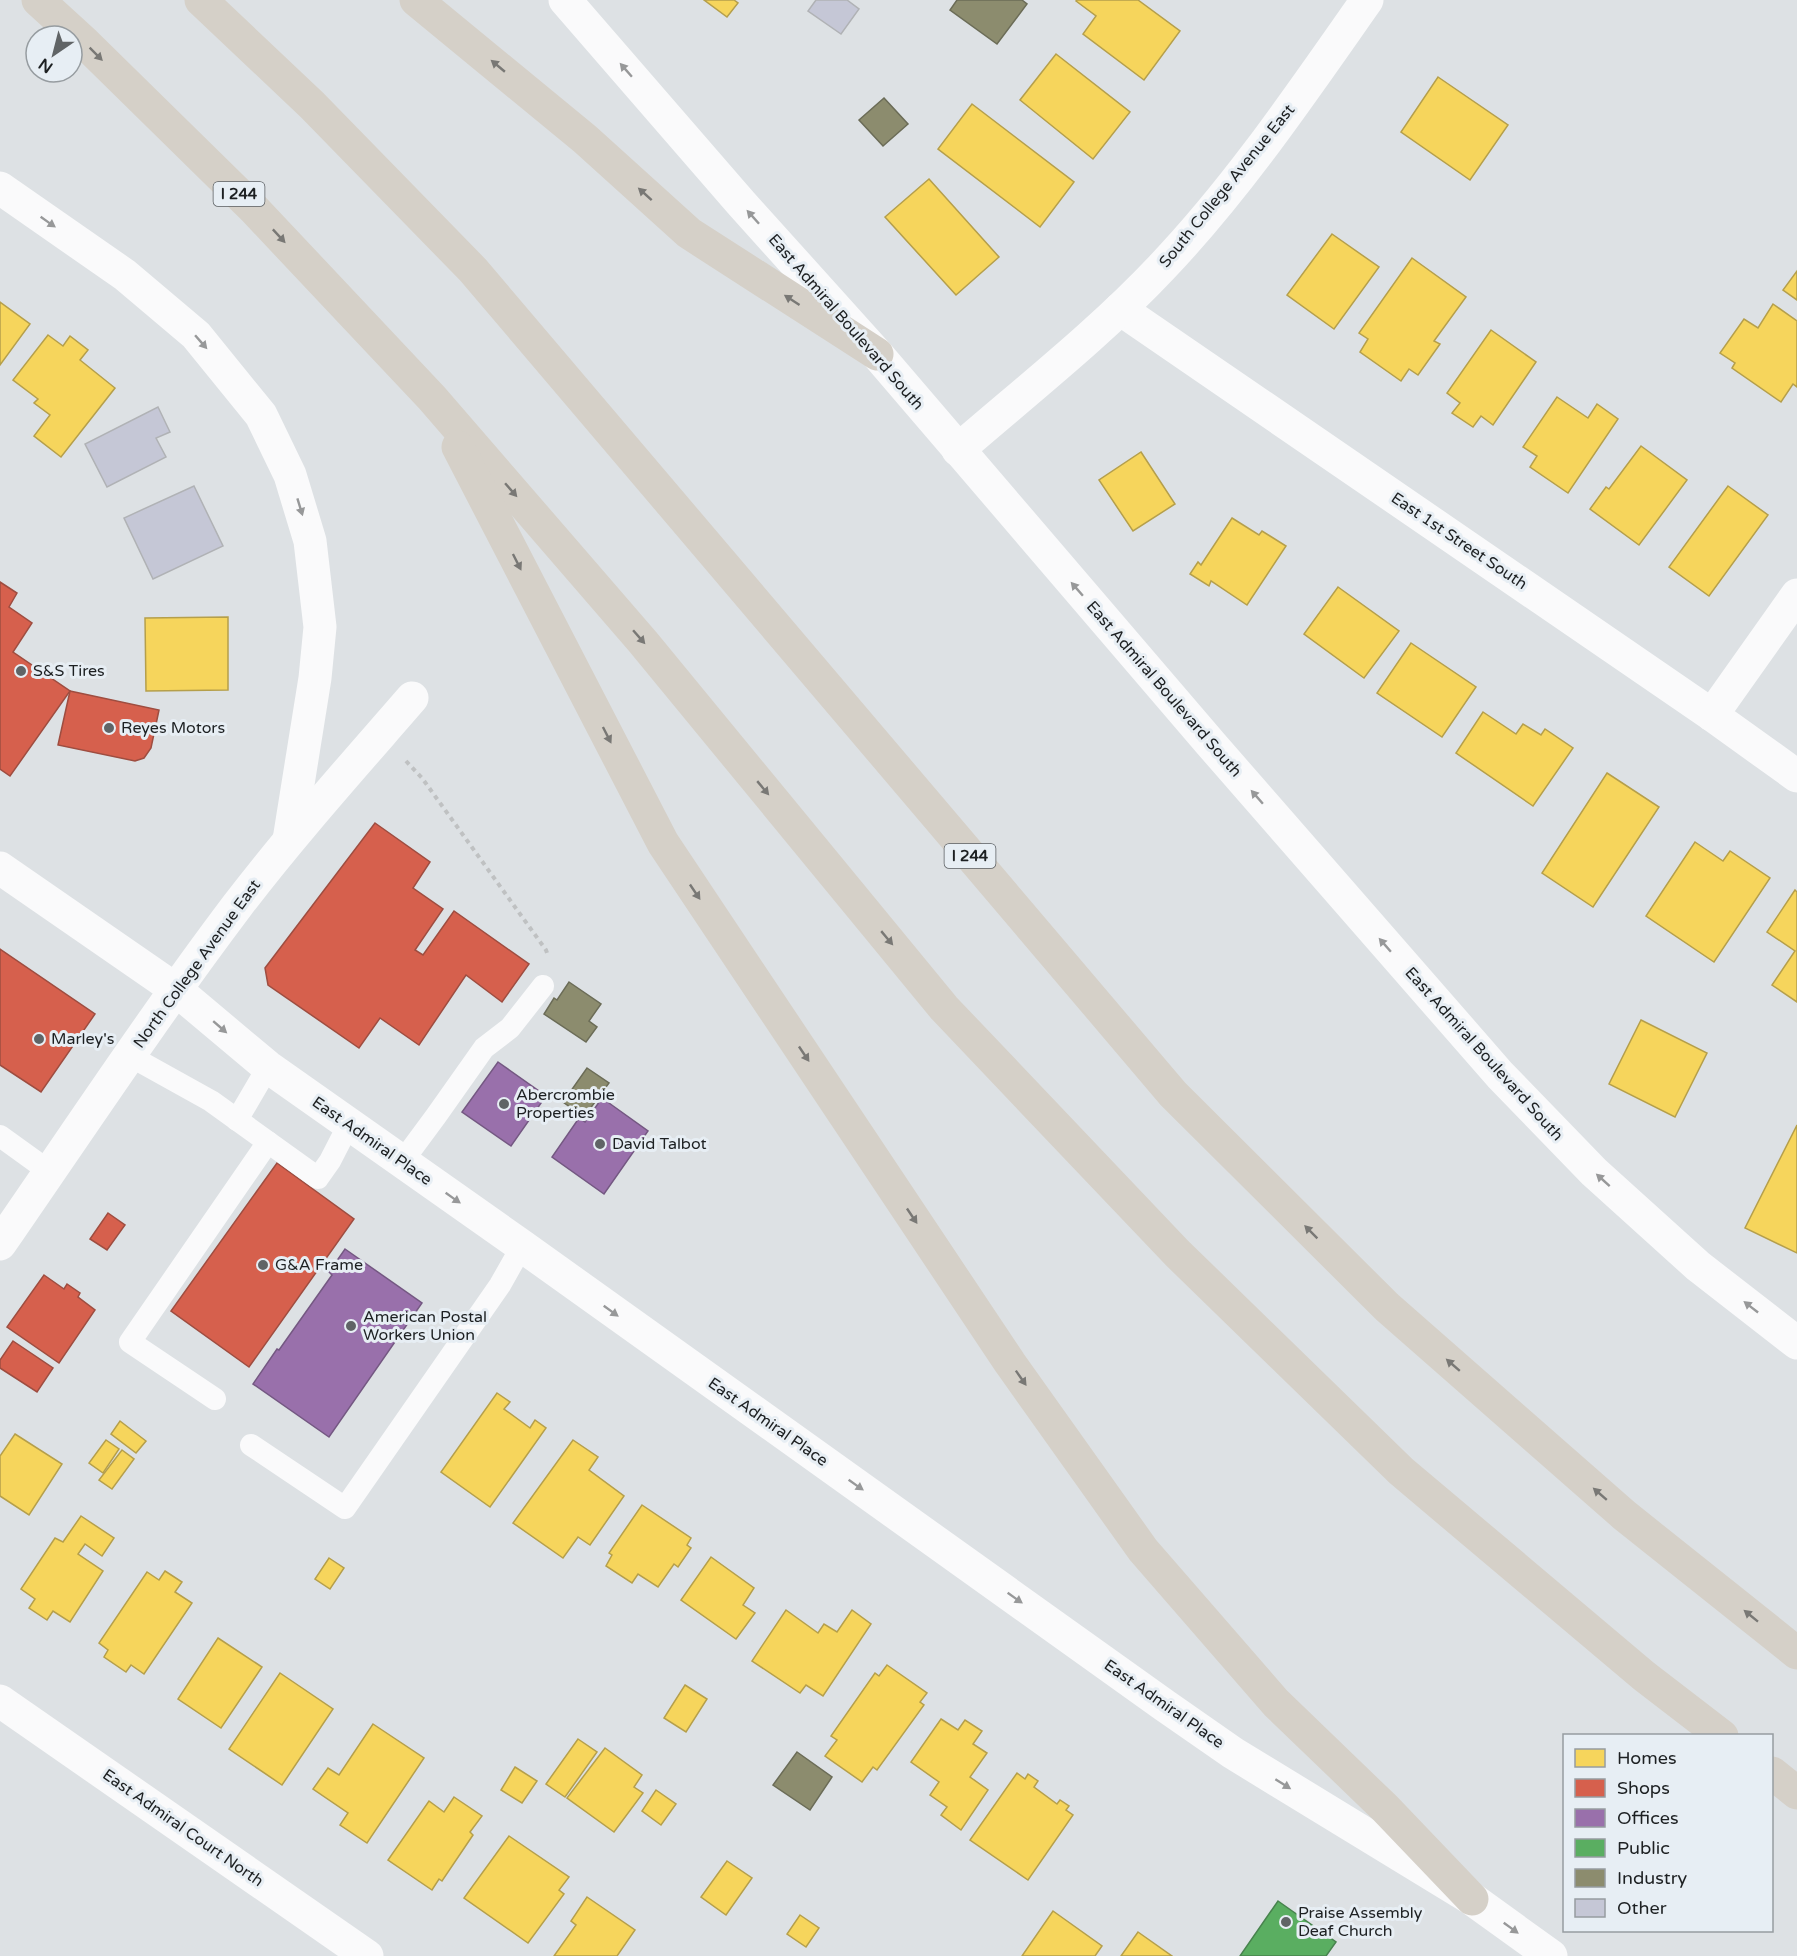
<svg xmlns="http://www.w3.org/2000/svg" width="1797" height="1956" font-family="'Varela Round',sans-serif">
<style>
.homes{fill:#f6d55c;stroke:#b59f4b;stroke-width:1.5}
.shops{fill:#d6604d;stroke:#9e4d40;stroke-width:1.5}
.offices{fill:#9970ab;stroke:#745882;stroke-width:1.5}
.public{fill:#5aae61;stroke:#48834e;stroke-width:1.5}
.industry{fill:#8c8c6e;stroke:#6b6c57;stroke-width:1.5}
.building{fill:#c5c7d6;stroke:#b0b2b5;stroke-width:1.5}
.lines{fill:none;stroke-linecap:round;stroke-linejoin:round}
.path{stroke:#bfc1c2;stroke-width:4;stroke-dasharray:4.5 4.5;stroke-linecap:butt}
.service{stroke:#fafafb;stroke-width:22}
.minor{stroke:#fafafb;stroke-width:33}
.secondary{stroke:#fafafb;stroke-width:33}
.motorway{stroke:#d5d0c8;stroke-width:33}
.oneway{fill:#797875}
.oneway2{fill:#979899}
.poi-dot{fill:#606466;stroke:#e7eef4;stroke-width:2}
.labels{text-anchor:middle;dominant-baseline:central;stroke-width:6;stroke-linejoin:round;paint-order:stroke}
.shield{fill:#e7eef4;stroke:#5a5e61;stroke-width:1.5}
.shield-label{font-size:15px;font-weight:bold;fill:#1d2022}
.street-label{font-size:16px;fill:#1d2022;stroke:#e7eef4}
.poi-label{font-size:16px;fill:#1d2022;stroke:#e7eef4;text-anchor:start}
</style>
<rect width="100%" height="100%" fill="#dde1e4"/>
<g class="homes">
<path d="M704,0h30l4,3 -11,14z"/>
<path d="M1077,0h61l42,31 -36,49 -61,-46 13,-18 -20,-15z"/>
<path d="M1056,54l74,58 -37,47 -73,-59z"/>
<path d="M1438,77l70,48 -38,55 -69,-48z"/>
<path d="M972,104l102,78 -34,45 -102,-78z"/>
<path d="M929,179l70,78 -43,38 -71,-78z"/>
<path d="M1332,234l47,33 -45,62 -47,-34z"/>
<path d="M1412,258l54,39 -32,44 6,3 -22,31 -9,-6 -8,12 -41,-29 8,-13 -9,-6z"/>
<path d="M1797,271v29l-14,-10z"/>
<path d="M0,302l30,22 -30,41z"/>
<path d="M1773,304l24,17v66l-4,-3 -12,18 -49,-34 3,-5 -15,-10 24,-34 14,9z"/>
<path d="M1491,330l45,32 -43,63 -12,-9 -8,11 -21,-14 8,-10 -13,-10z"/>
<path d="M48,335l15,11 7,-10 18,14 -8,10 35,28 -54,69 -27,-21 16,-21 -16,-12 4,-4 -25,-19z"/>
<path d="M1557,397l31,21 9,-14 21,15 -50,74 -38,-26 7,-11 -14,-9z"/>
<path d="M1641,446l46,34 -48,65 -49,-36 16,-22 3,2z"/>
<path d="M1141,452l34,52 -42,27 -34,-51z"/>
<path d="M1728,486l40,29 -59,81 -40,-29z"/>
<path d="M1232,518l27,17 3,-4 24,15 -39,59 -36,-24 -2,5 -19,-12 8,-12 3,3z"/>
<path d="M1338,587l61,44 -35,47 -60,-44z"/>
<path d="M228,617v73l-82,1 -1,-73z"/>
<path d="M1411,643l65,44 -34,50 -65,-44z"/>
<path d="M1483,712l33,22 7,-10 18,11 4,-6 28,19 -40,58 -77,-53z"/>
<path d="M1607,773l52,34 -66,100 -51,-34z"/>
<path d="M1695,842l28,19 7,-10 40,27 -56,84 -68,-46z"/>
<path d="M1795,890l2,2v110l-25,-17 23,-34 -28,-19z"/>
<path d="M1641,1020l66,33 -32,64 -66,-33z"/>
<path d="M1797,1125v128l-52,-25z"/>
<path d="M497,1393l13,9 -6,7 26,19 5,-8 11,8 -56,79 -49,-35z"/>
<path d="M120,1421l26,20 -10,12 -25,-19z"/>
<path d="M15,1434l47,30 -33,51 -29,-19v-40z"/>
<path d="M106,1440l13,9 -16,24 -14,-10z"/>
<path d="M573,1440l25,17 -9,13 35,26 -34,49 -12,-8 -15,21 -50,-35z"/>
<path d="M122,1450l12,9 -22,30 -13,-9z"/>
<path d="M642,1505l49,33 -4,7 4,3 -13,19 -4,-3 -16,23 -20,-13 -6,9 -26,-17 6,-11 -3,-2z"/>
<path d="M81,1516l33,22 -12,18 -17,-12 -7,10 25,17 -33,51 -17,-11 -6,9 -18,-12 6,-9 -14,-10 34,-51 8,4z"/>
<path d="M711,1557l43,31 -11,17 12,8 -19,26 -55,-39z"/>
<path d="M329,1558l15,10 -14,21 -15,-10z"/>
<path d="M165,1571l17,11 -7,10 17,11 -48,71 -13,-9 -5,7 -22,-15 4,-7 -9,-7 48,-71 12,8z"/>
<path d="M786,1610l32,23 6,-9 13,8 15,-22 19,14 -48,72 -17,-11 -6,8 -48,-32z"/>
<path d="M218,1638l44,29 -41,61 -43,-29z"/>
<path d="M887,1665l40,28 -7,9 4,3 -47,65 -4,-3 -11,15 -37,-26 12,-16 -6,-4 44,-63 4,3z"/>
<path d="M280,1673l53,36 -51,76 -53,-36z"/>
<path d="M685,1685l22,14 -21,33 -22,-14z"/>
<path d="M941,1719l17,11 7,-10 17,11 -9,13 14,9 -17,24 18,13 -27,40 -20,-15 6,-8 -17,-12 9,-13 -28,-20z"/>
<path d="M373,1724l51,34 -57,85 -27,-18 8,-12 -35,-24 15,-21 11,7z"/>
<path d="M578,1739l19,13 -32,45 -19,-13z"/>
<path d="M605,1748l37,27 -8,12 9,6 -29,39 -47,-34z"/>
<path d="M515,1767l22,14 -15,22 -21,-13z"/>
<path d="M1017,1773l8,6 3,-5 10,7 -4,6 23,17 3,-4 9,6 -3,4 7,5 -45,65 -58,-40z"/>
<path d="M656,1790l20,14 -15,21 -19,-14z"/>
<path d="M454,1797l28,19 -12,16 3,3 -31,46 -3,-2 -7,11 -44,-30 41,-59 15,11z"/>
<path d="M509,1836l60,41 -10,13 5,4 -36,49 -64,-45z"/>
<path d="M727,1861l25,17 -26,37 -25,-18z"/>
<path d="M587,1897l48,33 -18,26h-63l22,-31 -5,-4z"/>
<path d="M1053,1911l49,35 -7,10h-73z"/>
<path d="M800,1915l19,13 -13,19 -19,-13z"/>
<path d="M1138,1932l34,24h-51z"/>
</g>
<g class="shops">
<path d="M0,582l17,11 -8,14 23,16 -19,29 57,39 -60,85 -10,-7z"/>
<path d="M70,691l89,19 -8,38 -7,10 -9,3 -77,-16z"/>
<path d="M375,823l55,39 -17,26 30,21 -28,41 8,5 31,-44 75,53 -27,38 -36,-27 -47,70 -39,-27 -21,30 -91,-63 -3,-17z"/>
<path d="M0,949l95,65 -54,78 -41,-27z"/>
<path d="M277,1163l77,56 -105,148 -78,-56z"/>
<path d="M108,1213l17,12 -18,25 -17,-11z"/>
<path d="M44,1275l20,14 3,-5 13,9 -2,4 17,13 -36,53 -52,-36z"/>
<path d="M13,1341l40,27 -16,24 -37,-24v-8z"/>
</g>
<g class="offices">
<path d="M498,1062l48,34 -35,50 -49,-34z"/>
<path d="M602,1098l46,33 -44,63 -52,-37 27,-39 6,4z"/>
<path d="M345,1249l77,54 -93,134 -76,-53 24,-35 2,1 53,-75 -3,-3z"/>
</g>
<path class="public" d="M1278,1901l58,41 -10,14h-86z"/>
<g class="industry">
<path d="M957,0h65l5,4 -30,40 -47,-34z"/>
<path d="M884,98l24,26 -25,22 -24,-26z"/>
<path d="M569,982l32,22 -12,17 8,6 -11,15 -42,-28 10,-16 3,2z"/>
<path d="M587,1068l22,15 -25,34 -21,-15z"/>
<path d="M797,1752l35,25 -22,33 -37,-25z"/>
</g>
<g class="building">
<path d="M816,0h31l12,9 -18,25 -33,-23z"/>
<path d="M158,407l12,25 -14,6 10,19 -59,30 -22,-43z"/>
<path d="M194,486l29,60 -70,33 -29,-61z"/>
</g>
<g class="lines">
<path class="path" d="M406,761l16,17 124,172 2,6"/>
<g class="service">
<path d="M130,1056l81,45 107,77 12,-17 19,-37"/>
<path d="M237,1120l31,-53"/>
<path d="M0,1136l50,36"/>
<path d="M402,1162l34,-46 48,-68 26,-20 33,-42"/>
<path d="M215,1399l-85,-57 138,-200"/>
<path d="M251,1445l94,63 155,-223 22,-39"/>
</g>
<g class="minor">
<path d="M0,188l125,87 71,60 65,80 29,60 20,66 10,86 -5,51 -26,162"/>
<path d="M1120,309l592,406 85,61"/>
<path d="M958,450c68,-59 142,-117 204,-183 77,-81 141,-176 205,-267"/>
<path d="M1712,715l85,-120"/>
<path d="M0,1244c78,-113 154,-228 237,-338 55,-72 116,-140 175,-208"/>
<path d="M0,1701l367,255"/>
</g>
<g class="secondary">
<path d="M565,0l176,203 136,151 334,390 289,331 94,97 104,94 99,77"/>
<path d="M0,868l175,121 93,78 254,179 642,459 69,48 239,146 79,57"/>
</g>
<g class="motorway">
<path d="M38,0l47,43 169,166 178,189 211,244 301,366 233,245 224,218 243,205 78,60"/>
<path d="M201,0l111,105 161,165 700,824 214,213 237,208 173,138"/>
<path d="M416,0l169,139 104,94 188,121"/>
<path d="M458,447l205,396 347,520 133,187 133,153 109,105 87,91"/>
<path d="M1772,1773l25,20"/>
</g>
</g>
<defs><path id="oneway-solid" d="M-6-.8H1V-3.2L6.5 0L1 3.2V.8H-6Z" transform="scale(1.5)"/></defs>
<g class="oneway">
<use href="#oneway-solid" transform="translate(96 54) rotate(45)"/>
<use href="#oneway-solid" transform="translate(498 66) rotate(-140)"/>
<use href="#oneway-solid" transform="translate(645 194) rotate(-138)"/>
<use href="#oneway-solid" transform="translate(279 236) rotate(47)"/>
<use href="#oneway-solid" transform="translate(792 300) rotate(-147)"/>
<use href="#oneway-solid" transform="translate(511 490) rotate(49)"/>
<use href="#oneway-solid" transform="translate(517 562) rotate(63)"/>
<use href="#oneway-solid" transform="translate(639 637) rotate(49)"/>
<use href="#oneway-solid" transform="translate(607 735) rotate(63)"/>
<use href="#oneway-solid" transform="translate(763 788) rotate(50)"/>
<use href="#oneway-solid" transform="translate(695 892) rotate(56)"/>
<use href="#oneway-solid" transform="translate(887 938) rotate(50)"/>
<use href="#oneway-solid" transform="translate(804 1054) rotate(56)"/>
<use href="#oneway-solid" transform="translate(912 1216) rotate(56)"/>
<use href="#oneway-solid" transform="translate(1311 1232) rotate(-135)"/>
<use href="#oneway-solid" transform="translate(1453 1365) rotate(-139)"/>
<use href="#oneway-solid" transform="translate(1021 1378) rotate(55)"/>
<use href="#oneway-solid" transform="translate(1600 1494) rotate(-139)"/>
<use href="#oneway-solid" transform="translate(1751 1616) rotate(-141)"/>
</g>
<g class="oneway2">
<use href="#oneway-solid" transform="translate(626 70) rotate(-131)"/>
<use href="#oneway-solid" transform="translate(753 217) rotate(-132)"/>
<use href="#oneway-solid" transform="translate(48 222) rotate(35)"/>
<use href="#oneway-solid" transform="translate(201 342) rotate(49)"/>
<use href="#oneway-solid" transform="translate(300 507) rotate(73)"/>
<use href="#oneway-solid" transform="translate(1077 589) rotate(-131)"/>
<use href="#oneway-solid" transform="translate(1257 797) rotate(-131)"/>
<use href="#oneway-solid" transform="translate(1385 945) rotate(-131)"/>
<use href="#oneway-solid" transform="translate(220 1027) rotate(41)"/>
<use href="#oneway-solid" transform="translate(1603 1180) rotate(-138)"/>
<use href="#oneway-solid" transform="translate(453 1198) rotate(35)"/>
<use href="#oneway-solid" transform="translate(1751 1307) rotate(-142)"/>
<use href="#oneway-solid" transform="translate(611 1311) rotate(36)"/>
<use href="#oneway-solid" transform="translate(856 1485) rotate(35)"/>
<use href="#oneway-solid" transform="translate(1015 1598) rotate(35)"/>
<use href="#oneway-solid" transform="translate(1283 1784) rotate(32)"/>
<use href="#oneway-solid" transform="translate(1511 1928) rotate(36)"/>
</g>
<g class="poi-dot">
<circle cx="21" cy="671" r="6"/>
<circle cx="109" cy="728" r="6"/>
<circle cx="39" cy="1039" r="6"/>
<circle cx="504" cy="1104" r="6"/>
<circle cx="600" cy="1144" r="6"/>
<circle cx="263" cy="1265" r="6"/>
<circle cx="351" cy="1326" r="6"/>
<circle cx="1286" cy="1922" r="6"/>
</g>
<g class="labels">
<g class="shield">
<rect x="213.5" y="182" width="51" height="24" rx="4.5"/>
<rect x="944.5" y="844" width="51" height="24" rx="4.5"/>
</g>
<g class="shield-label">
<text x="239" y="194">I 244</text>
<text x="970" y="856">I 244</text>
</g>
<g class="street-label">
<text transform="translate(1227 186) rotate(-51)">South College Avenue East</text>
<text transform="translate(846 322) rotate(49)">East Admiral Boulevard South</text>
<text transform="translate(1459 541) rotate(34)">East 1st Street South</text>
<text transform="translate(1164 689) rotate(49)">East Admiral Boulevard South</text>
<text transform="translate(197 964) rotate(-54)">North College Avenue East</text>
<text transform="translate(1484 1054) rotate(48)">East Admiral Boulevard South</text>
<text transform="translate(372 1141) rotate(35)">East Admiral Place</text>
<text transform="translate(768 1422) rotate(35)">East Admiral Place</text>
<text transform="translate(1164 1704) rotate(35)">East Admiral Place</text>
<text transform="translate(183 1828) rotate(35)">East Admiral Court North</text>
</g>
<g class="poi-label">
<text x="33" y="671">S&amp;S Tires</text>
<text x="121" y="728">Reyes Motors</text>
<text x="51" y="1039">Marley's</text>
<text x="516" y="1095">Abercrombie<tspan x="516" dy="18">Properties</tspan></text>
<text x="612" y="1144">David Talbot</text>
<text x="275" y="1265">G&amp;A Frame</text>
<text x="363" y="1317">American Postal<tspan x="363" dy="18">Workers Union</tspan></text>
<text x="1298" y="1913">Praise Assembly<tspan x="1298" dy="18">Deaf Church</tspan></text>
</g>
</g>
<rect x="1563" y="1734" width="210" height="198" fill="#e7eef4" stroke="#969ca0" stroke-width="1.5"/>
<rect x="1575" y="1749" width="30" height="18" fill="#f6d55c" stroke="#969ca0" stroke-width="1.5"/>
<text x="1617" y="1764" font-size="18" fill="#1d2022">Homes</text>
<rect x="1575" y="1779" width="30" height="18" fill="#d6604d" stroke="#969ca0" stroke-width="1.5"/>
<text x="1617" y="1794" font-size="18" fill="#1d2022">Shops</text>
<rect x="1575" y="1809" width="30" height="18" fill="#9970ab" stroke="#969ca0" stroke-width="1.5"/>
<text x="1617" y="1824" font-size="18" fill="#1d2022">Offices</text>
<rect x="1575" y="1839" width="30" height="18" fill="#5aae61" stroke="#969ca0" stroke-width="1.5"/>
<text x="1617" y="1854" font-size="18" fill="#1d2022">Public</text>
<rect x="1575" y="1869" width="30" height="18" fill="#8c8c6e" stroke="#969ca0" stroke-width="1.5"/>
<text x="1617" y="1884" font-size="18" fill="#1d2022">Industry</text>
<rect x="1575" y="1899" width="30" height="18" fill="#c5c7d6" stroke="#969ca0" stroke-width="1.5"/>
<text x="1617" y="1914" font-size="18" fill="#1d2022">Other</text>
<g transform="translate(54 54) rotate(215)"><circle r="28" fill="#e7eef4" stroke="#969ca0" stroke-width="1.5"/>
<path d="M0-4.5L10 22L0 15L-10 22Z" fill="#606466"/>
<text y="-9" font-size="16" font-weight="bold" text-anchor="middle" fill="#1d2022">N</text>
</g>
</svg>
